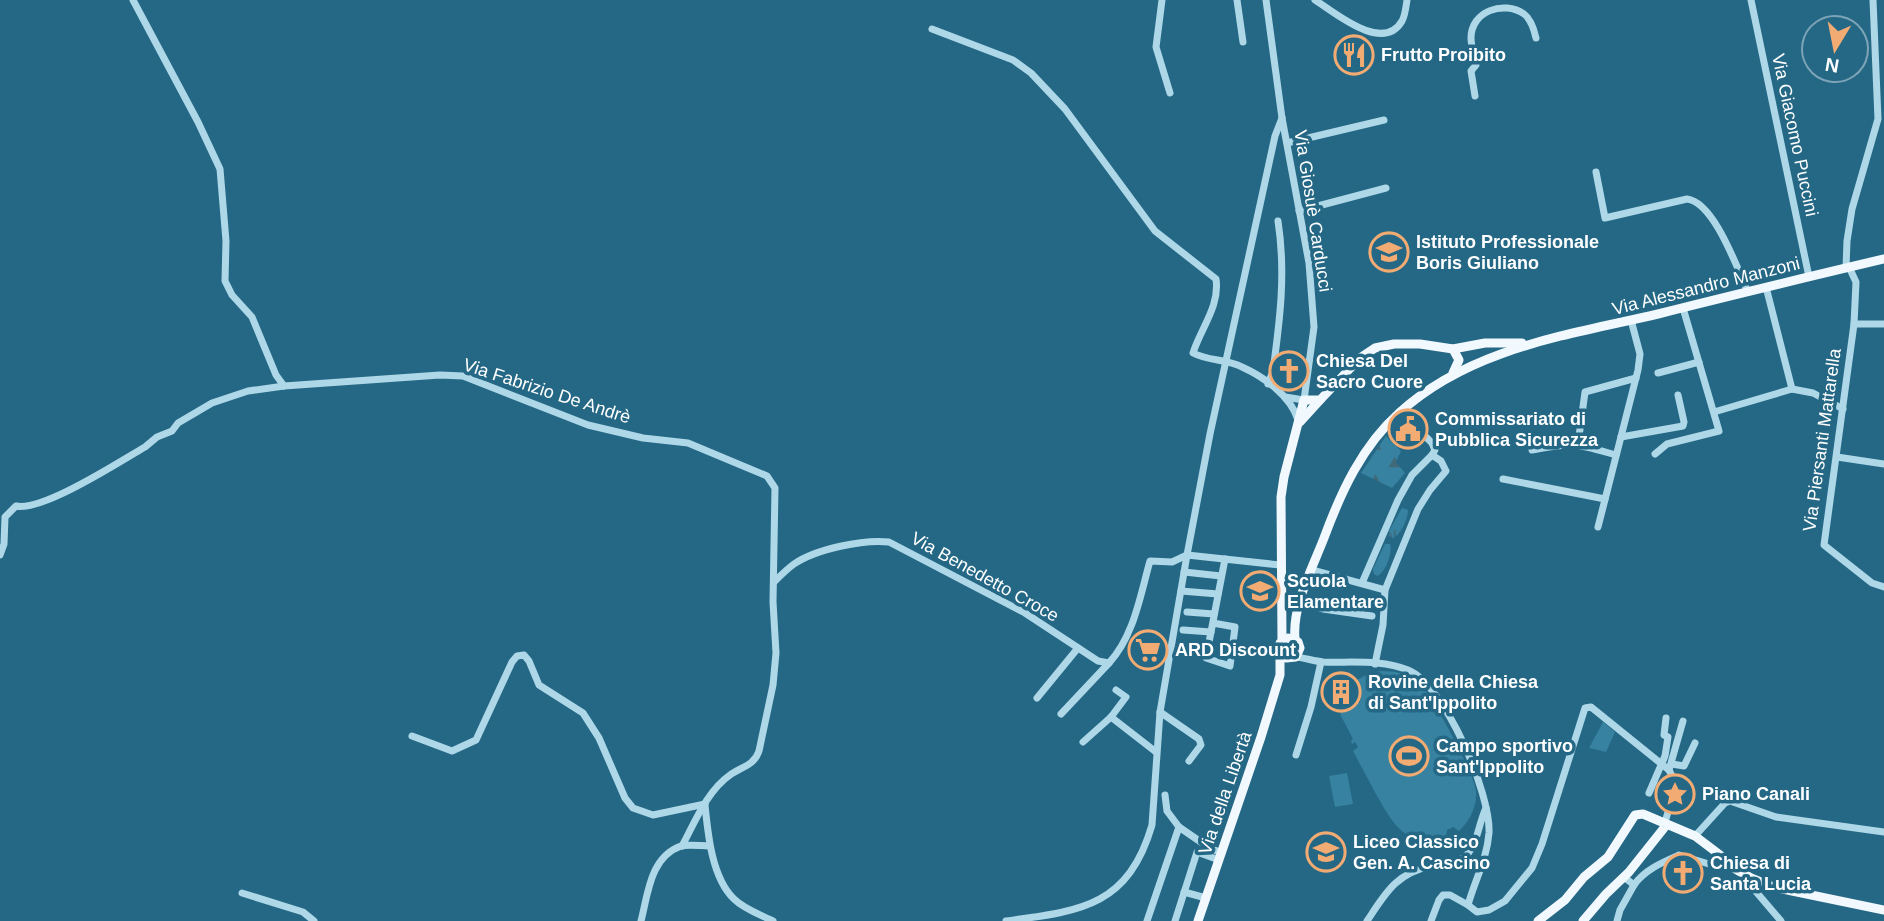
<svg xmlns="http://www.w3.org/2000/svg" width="1884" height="921" font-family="Helvetica,sans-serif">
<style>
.grass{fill:url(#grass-tufts)}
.forest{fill:url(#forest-firs)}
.pitch{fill:#3682a0}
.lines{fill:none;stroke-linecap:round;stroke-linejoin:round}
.minor{stroke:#aed8e8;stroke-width:7}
.major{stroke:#f1f9fe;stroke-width:9}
.labels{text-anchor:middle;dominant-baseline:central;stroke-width:7;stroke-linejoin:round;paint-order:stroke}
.poi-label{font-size:18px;font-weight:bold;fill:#fff;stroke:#256885;text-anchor:start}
.street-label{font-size:18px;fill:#fff;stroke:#256885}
</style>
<defs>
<pattern id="grass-tufts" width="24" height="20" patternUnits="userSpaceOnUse" patternTransform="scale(1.75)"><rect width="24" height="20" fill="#3682a0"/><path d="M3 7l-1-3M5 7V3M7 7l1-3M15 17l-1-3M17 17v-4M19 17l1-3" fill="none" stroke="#406a7a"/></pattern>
<pattern id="forest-firs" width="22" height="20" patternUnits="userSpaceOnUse" patternTransform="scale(1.75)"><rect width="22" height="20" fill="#3682a0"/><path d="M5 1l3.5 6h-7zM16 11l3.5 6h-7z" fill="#406a7a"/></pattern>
</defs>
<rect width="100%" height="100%" fill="#256885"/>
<g class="grass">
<path d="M1402,508l6,2c0,8 -7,25 -15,28l-4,-2v-5z"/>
<path d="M1385,544h5c3,9 -5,29 -13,32l-3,-2 -1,-5z"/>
</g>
<path class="forest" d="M1386,436l15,15 -5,11 9,11 -13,15 -31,-15z"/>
<g class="pitch">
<path d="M1382,671c13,0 25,3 36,11 13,10 58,95 58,110 1,16 -7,29 -17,39l-6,-4 -6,3 -1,8c-39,10 -52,-12 -69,-42 -8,-15 -16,-30 -24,-45l5,-4 -3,-5 -3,2 -1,-3 2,-2 -13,-25 18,-13 2,2 1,-10 -6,-12 15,-8z"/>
<path d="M1603,722l12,10 -9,20 -17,-4z"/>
<path d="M1347,773l6,31 -18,3 -6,-31z"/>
</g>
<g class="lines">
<g class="minor">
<path d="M133,0l65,122 22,47 6,72 -1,40 7,14 20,22 24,58 8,11"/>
<path d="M1162,0l-6,47 14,46"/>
<path d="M1237,0l6,42"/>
<path d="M1266,0l16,118 27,145 5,64 -10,73 -19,-3"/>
<path d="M1315,0c19,12 68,54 87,21 3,-5 4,-14 5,-21"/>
<path d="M1751,0l58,277"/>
<path d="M932,29l81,31 18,13 34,36 90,122 61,48c4,27 -15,49 -23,74 15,8 34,6 49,14 22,10 49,29 56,53"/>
<path d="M1475,96l-4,-25 5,-6c-1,-8 -5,-18 -5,-27 0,-27 33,-38 53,-24 7,5 10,15 12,24"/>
<path d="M1287,143l97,-23"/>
<path d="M1596,172l9,46 82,-19c27,3 50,69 61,93"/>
<path d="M1299,211l87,-23"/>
<path d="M1849,267l7,15 -2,42 -30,221 48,38 12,4"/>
<path d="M1846,268l1,-27 5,-32 26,-90 -5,-119"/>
<path d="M1766,287l26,102"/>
<path d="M1854,324h30"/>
<path d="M1658,373l41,-11"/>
<path d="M1268,384l5,-13c7,-52 13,-98 5,-150"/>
<path d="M1400,411l32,32 3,7 -3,5"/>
<path d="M1714,412l78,-23 21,4 30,16"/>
<path d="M1621,437l62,-11 1,-4 -6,-27"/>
<path d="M1578,444l7,-52 51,-14"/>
<path d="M1532,450c38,-8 47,-6 84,5"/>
<path d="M1655,454l12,-10 52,-13 -36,-123"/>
<path d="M1837,457l47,7"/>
<path d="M1503,479l102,20"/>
<path d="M1598,527l40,-157 2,-16 -9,-34"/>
<path d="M0,555l4,-11 1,-27 11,-11c26,6 103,-44 129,-59l12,-10 15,-6 6,-8 34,-20 36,-12 36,-5 156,-11 23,1 125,49 55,13 45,5 79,33 8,12 -2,114 3,51 -3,32 -14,66c-5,15 -18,16 -29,24 -23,16 -35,47 -48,71"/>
<path d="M1312,570l73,20"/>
<path d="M1184,572l37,4"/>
<path d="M774,582c6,-6 13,-13 20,-18 22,-15 70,-25 95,-22l136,71 73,48 11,2c25,-27 31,-67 41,-102l22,1 15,-7 93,10"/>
<path d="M1362,583l36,-83 14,-25 20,-20 9,6 5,10 -16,19 -12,19 -33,81 -2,35 -8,39"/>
<path d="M1181,591l37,3"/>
<path d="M1300,601l23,8 49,7"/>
<path d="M1187,612l27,2"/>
<path d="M1213,623l22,4 -5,39 -24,-8 19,-99"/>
<path d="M1183,630l28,2"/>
<path d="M1296,657c9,1 18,4 27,5 27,1 59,-3 85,8 37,15 83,124 81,163 -2,26 -14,47 -21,72l9,7 12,-2 16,-9 27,-33 10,-24 43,-136 6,-1 78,63c11,19 0,34 -4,53"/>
<path d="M1037,698l41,-50"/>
<path d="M1160,712l39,27 2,6 -12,16"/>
<path d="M1061,714l48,-51"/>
<path d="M1111,717l45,35"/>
<path d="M412,736l40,15 24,-11 36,-78 5,-6 7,-1 5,6 10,24 44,28 16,25 26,60 8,10 20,7 52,-11"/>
<path d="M1083,742l28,-25 15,-20 -10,-7"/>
<path d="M1296,755l15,-48 10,-45"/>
<path d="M1672,764l12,2 11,-23"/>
<path d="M1669,770l14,-49"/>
<path d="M1649,793l16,-37 3,-19 -4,-2 2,-17"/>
<path d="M1165,795l2,16 12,16"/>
<path d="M705,805c3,30 7,73 29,94 10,10 27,16 39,22"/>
<path d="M1695,836l30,-33 5,-2 46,16 108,15"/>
<path d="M1751,878l1,9 29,34"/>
<path d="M1634,885c10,-15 29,-23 45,-30l40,12 9,-6"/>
<path d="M1184,892l22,6"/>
<path d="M242,893l61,19 11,9"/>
<path d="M641,921c7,-27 9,-64 40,-75 8,-2 20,0 28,0"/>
<path d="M1006,921c74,-10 122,-14 146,-96l8,-113 27,-157 23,-121 65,-298 7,-18"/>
<path d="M1147,921l32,-94 29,20 13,6"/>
<path d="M1175,921l22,-69 22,8"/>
<path d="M1367,921c18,-27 29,-48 64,-55 11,-2 22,-1 32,-8 15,-11 15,-34 23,-50"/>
<path d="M1431,921l8,-21 4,-5h7l18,10"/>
<path d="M1617,921l3,-11 14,-25 -10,-8"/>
</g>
<g class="major">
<path d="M1453,373l6,-13 -6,-11"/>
<path d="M1300,422l20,-22"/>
<path d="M1295,639c-3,-33 17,-70 29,-101 17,-46 38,-92 75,-125 71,-65 169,-78 259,-99 75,-19 150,-37 226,-55"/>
<path d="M1282,641l-1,-144 3,-20 20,-77h16l40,-42 15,-10 19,-4h26l33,5 32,-6h37"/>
<path d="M1198,921l63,-184 19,-62v-32l8,-5 10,4 2,6 -4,9 -10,1 -6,-4"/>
<path d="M1538,921l27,-21 19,-23 24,-20 27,-42 8,-1 52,22 33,25 4,6 19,11 22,9 111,23"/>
<path d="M1583,921l23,-27 23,-22 35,-44 1,-5"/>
</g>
</g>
<defs>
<g id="restaurant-ring" transform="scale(2.0125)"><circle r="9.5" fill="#256885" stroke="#f2ab72" stroke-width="1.5"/><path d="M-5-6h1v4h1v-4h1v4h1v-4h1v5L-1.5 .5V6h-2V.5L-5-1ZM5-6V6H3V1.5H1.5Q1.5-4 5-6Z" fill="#f2ab72"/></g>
<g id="school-ring" transform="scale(2.0125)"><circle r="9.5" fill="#256885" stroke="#f2ab72" stroke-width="1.5"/><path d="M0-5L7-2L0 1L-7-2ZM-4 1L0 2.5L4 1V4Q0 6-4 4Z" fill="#f2ab72"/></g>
<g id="church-ring" transform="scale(2.0125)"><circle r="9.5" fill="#256885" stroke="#f2ab72" stroke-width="1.5"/><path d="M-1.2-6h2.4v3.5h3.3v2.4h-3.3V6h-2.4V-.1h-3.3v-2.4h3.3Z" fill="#f2ab72"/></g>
<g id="civic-ring" transform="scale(2.0125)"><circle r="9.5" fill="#256885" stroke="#f2ab72" stroke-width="1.5"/><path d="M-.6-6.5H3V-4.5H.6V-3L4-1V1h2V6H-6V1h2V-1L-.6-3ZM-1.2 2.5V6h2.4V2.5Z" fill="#f2ab72"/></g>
<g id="supermarket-ring" transform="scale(2.0125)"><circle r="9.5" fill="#256885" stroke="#f2ab72" stroke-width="1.5"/><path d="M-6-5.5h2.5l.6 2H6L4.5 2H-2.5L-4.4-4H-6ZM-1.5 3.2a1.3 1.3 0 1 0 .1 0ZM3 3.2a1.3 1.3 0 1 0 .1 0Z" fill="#f2ab72"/></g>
<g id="building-ring" transform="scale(2.0125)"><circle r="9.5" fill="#256885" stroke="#f2ab72" stroke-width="1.5"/><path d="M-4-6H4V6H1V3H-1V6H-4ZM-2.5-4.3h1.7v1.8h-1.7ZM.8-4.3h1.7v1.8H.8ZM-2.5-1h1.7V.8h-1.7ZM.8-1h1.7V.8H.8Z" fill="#f2ab72"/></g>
<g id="stadium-ring" transform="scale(2.0125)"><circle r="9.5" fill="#256885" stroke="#f2ab72" stroke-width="1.5"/><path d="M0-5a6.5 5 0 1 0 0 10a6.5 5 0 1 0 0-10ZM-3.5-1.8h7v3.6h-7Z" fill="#f2ab72"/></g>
<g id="sight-ring" transform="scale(2.0125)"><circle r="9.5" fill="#256885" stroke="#f2ab72" stroke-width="1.5"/><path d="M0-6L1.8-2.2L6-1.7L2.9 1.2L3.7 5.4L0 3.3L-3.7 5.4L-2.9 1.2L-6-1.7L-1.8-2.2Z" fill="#f2ab72"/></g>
</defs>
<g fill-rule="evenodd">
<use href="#restaurant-ring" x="1354" y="55"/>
<use href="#school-ring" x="1389" y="252"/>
<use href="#church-ring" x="1289" y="371"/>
<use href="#civic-ring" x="1408" y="429"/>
<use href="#school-ring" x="1260" y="591"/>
<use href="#supermarket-ring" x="1148" y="650"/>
<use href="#building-ring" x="1341" y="692"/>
<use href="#stadium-ring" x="1409" y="756"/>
<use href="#sight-ring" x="1675" y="794"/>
<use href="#school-ring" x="1326" y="852"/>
<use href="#church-ring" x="1683" y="873"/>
</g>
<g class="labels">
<g class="poi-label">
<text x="1381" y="55">Frutto Proibito</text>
<text x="1416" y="242">Istituto Professionale<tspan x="1416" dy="21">Boris Giuliano</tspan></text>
<text x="1316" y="361">Chiesa Del<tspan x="1316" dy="21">Sacro Cuore</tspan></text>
<text x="1435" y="419">Commissariato di<tspan x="1435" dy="21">Pubblica Sicurezza</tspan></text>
<text x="1287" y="581">Scuola<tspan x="1287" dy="21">Elamentare</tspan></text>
<text x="1175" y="650">ARD Discount</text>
<text x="1368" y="682">Rovine della Chiesa<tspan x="1368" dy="21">di Sant'Ippolito</tspan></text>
<text x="1436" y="746">Campo sportivo<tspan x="1436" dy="21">Sant'Ippolito</tspan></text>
<text x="1702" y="794">Piano Canali</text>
<text x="1353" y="842">Liceo Classico<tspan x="1353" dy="21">Gen. A. Cascino</tspan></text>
<text x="1710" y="863">Chiesa di<tspan x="1710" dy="21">Santa Lucia</tspan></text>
</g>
<g class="street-label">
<text transform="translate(1795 135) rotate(78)">Via Giacomo Puccini</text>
<text transform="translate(1313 211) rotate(81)">Via Giosuè Carducci</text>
<text transform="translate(1706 286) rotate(-14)">Via Alessandro Manzoni</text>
<text transform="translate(547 391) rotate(18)">Via Fabrizio De Andrè</text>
<text transform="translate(1822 440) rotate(-82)">Via Piersanti Mattarella</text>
<text transform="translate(985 577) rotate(29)">Via Benedetto Croce</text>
<text transform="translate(1225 793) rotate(-71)">Via della Libertà</text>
</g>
</g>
<g transform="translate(1835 49) rotate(190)"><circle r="33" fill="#256885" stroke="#7ca4b6" stroke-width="2"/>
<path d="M0-5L12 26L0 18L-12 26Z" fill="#f2ab72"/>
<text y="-10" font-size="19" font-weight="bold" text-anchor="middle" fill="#ffffff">N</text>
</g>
</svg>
